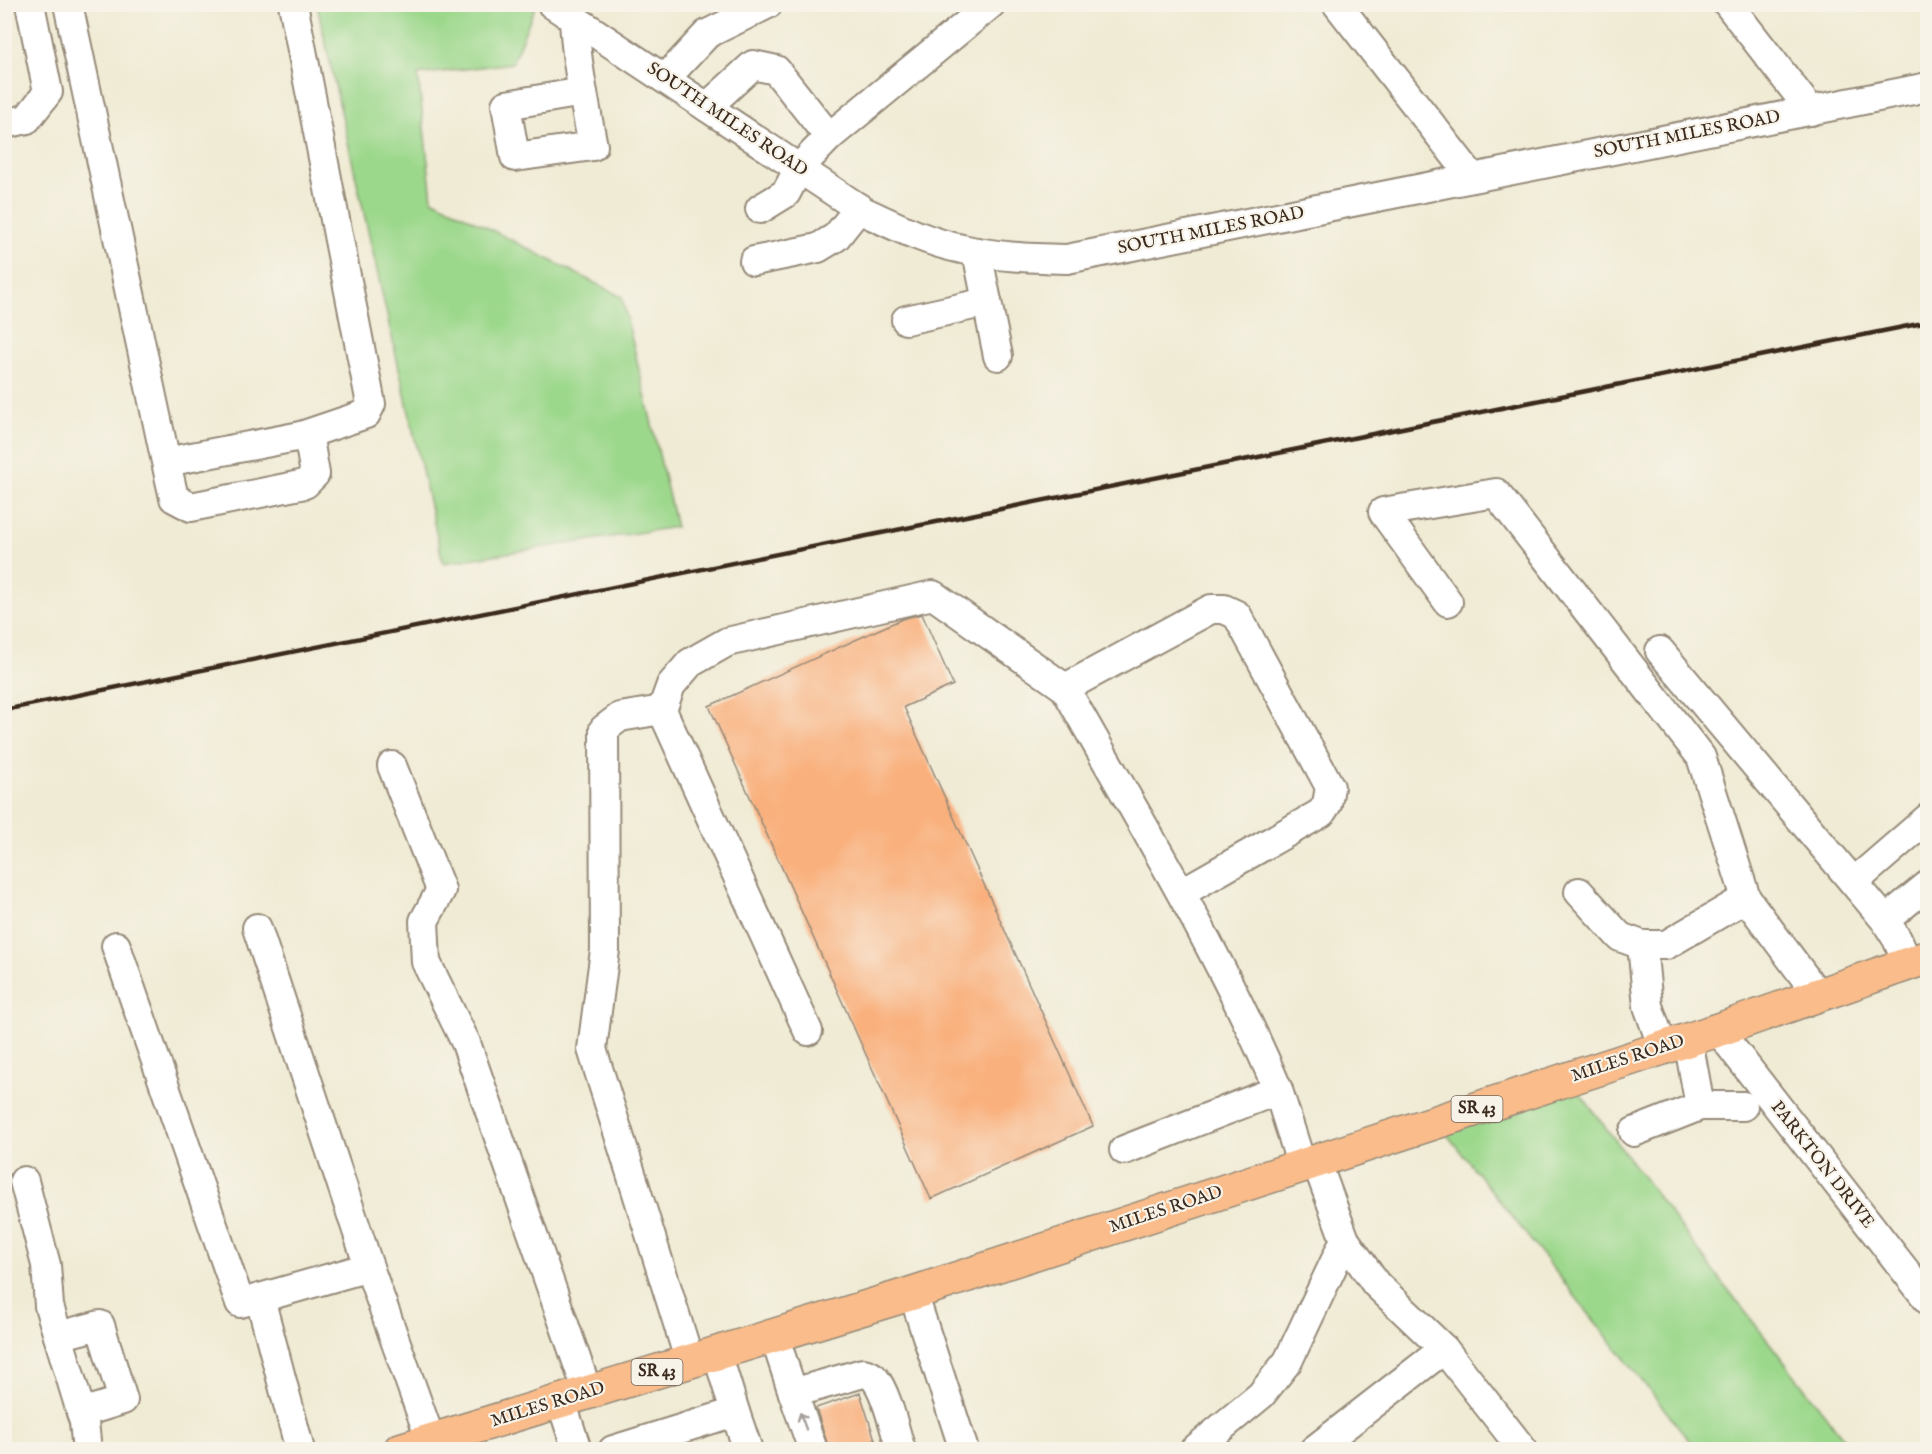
<svg xmlns="http://www.w3.org/2000/svg" width="1932" height="1454" font-family="'IM FELL English',serif">
<style>
.green{fill:#9cd88c;stroke:#6c8155;stroke-width:1.5}
.building{fill:#f9b07d}
.lines{fill:none;stroke-linecap:round;stroke-linejoin:round}
.minor-casing{stroke:#968a79;stroke-width:32}
.major-casing{stroke:#968a79;stroke-width:36}
.minor{stroke:#fff;stroke-width:28}
.major{stroke:#f9bc8a;stroke-width:33}
.rail{stroke:#3b2a1e;stroke-width:4.5}
.oneway{stroke:#a79f9a}
.labels{text-anchor:middle;dominant-baseline:central;stroke-width:4.5;stroke-linejoin:round;paint-order:stroke}
.shield{fill:#f7f3e8;stroke:#73665b;stroke-width:1.5}
.shield-label{font-size:16px;font-weight:bold;fill:#3b2a1e}
.street-label{font-size:18px;fill:#3b2a1e;stroke:#f7f3e8}
</style>
<rect width="100%" height="100%" fill="#f7f3e8"/>
<filter id="ink" filterUnits="userSpaceOnUse"><feTurbulence type="fractalNoise" baseFrequency=".0167" numOctaves="2"/><feDisplacementMap in="SourceGraphic" scale="12" xChannelSelector="R" yChannelSelector="G"/><feConvolveMatrix kernelMatrix="1 2 1 2 8 2 1 2 1" color-interpolation-filters="sRGB"/></filter>
<filter id="wash" filterUnits="userSpaceOnUse"><feTurbulence type="fractalNoise" baseFrequency=".008" numOctaves="4" result="noise"/><feDisplacementMap in="SourceGraphic" scale="24" xChannelSelector="R" yChannelSelector="G"/><feGaussianBlur stdDeviation="1.35" result="paint"/><feColorMatrix in="noise" values="0 0 0 0 0 0 0 0 0 0 0 0 0 0 0 0 0 1.4 0 .05"/><feComposite in="paint" operator="in"/></filter>
<g filter="url(#wash)">
<rect width="100%" height="100%" fill="#f0ebd4"/>
<g class="green">
<path d="M317,5h219l-24,58 -94,12 14,124 190,98 54,230 -233,36z"/>
<path d="M1569,1079l150,199 133,171h-156l-259,-327z"/>
</g>
<g id="blocks">
<g class="building">
<path d="M922,614l31,71 -49,22 189,419 -162,73 -222,-493 193,-87z"/>
<path d="M860,1393l18,56h-49l-13,-41z"/>
</g>
</g>
</g>
<g filter="url(#ink)">
<use href="#blocks" fill-opacity="0" stroke="#968a79" stroke-width="1.5"/>
<g class="lines">
<g class="minor-casing">
<g id="minor">
<path d="M68,4l98,458 8,36 17,9 114,-23 10,-10 -5,-29 -9,-9 -135,26"/>
<path d="M293,4l78,400 -5,10 -65,22"/>
<path d="M552,4l311,207c32,15 64,31 99,38 34,8 70,9 105,10l861,-172"/>
<path d="M1337,4l135,173"/>
<path d="M1728,4l83,107"/>
<path d="M574,19c2,43 11,85 19,127l-78,11 -9,-52 77,-13"/>
<path d="M665,79l42,-45 61,-30"/>
<path d="M707,107l46,-42 23,5 53,67 -30,31 -13,25 -26,16"/>
<path d="M4,124l23,-5 21,-27 -18,-88"/>
<path d="M829,137l162,-133"/>
<path d="M977,252l21,104"/>
<path d="M754,261l64,-13 18,-11 23,-29"/>
<path d="M906,320l81,-18"/>
<path d="M1448,602l-65,-90 113,-19 205,264 45,141 72,97"/>
<path d="M1660,651l225,269 12,19 11,25"/>
<path d="M662,710l-42,7 -16,12 1,221 -13,99 98,313"/>
<path d="M392,766l49,124 -17,31 2,41 40,81 122,350"/>
<path d="M1854,882l74,-64"/>
<path d="M1579,892l41,45 22,8h24l80,-47"/>
<path d="M1181,893l140,-80 6,-9 3,-17 -93,-172 -13,-6h-13l-146,79c74,132 154,262 213,402"/>
<path d="M1885,920l43,-35"/>
<path d="M257,928l112,339"/>
<path d="M1642,945l6,61 15,42"/>
<path d="M116,946l124,357 20,-5 40,152"/>
<path d="M1718,1030l210,270"/>
<path d="M808,1031l-146,-321 9,-25 19,-22 37,-21 206,-47 132,93"/>
<path d="M1688,1040l12,66h43"/>
<path d="M1634,1132l66,-26"/>
<path d="M1124,1150l154,-60 24,76"/>
<path d="M1316,1161l29,79 31,44 68,65 79,101"/>
<path d="M24,1181l22,84 3,41 35,116 3,28"/>
<path d="M913,1293l51,157"/>
<path d="M260,1298l109,-31 62,174"/>
<path d="M774,1335l19,58 70,-20c5,1 9,2 12,6 12,14 20,53 26,71"/>
<path d="M58,1336l42,-11 23,75 -42,13"/>
<path d="M793,1393l20,57"/>
<path d="M561,1401l16,49"/>
<path d="M735,1412l13,38"/>
<path d="M613,1450l122,-38 -18,-59"/>
<path d="M1194,1450l67,-55 27,-34 57,-121"/>
<path d="M1314,1450l130,-101"/>
</g>
</g>
<g class="major-casing">
<path id="major" d="M400,1450l513,-157 805,-263 210,-73"/>
</g>
<use href="#minor" class="minor"/>
<use href="#major" class="major"/>
<path class="rail" d="M4,710l1924,-388"/>
</g>
<defs><path id="oneway-shaft" d="M-6 0H5M1.5-3L5.5 0L1.5 3" fill="none" stroke-width="1.6" stroke-linecap="round" stroke-linejoin="round" transform="scale(1.5)"/></defs>
<use class="oneway" href="#oneway-shaft" transform="translate(803 1421) rotate(-110)"/>
</g>
<g class="labels">
<g class="shield">
<rect x="1451.5" y="1096" width="51" height="26" rx="4.5"/>
<rect x="631.5" y="1359" width="51" height="26" rx="4.5"/>
</g>
<g class="shield-label">
<text x="1477" y="1109">SR 43</text>
<text x="657" y="1372">SR 43</text>
</g>
<g class="street-label">
<text transform="translate(727 120) rotate(34)">SOUTH MILES ROAD</text>
<text transform="translate(1687 135) rotate(-11)">SOUTH MILES ROAD</text>
<text transform="translate(1211 231) rotate(-11)">SOUTH MILES ROAD</text>
<text transform="translate(1628 1059) rotate(-18)">MILES ROAD</text>
<text transform="translate(1822 1165) rotate(52)">PARKTON DRIVE</text>
<text transform="translate(1166 1210) rotate(-18)">MILES ROAD</text>
<text transform="translate(548 1405) rotate(-17)">MILES ROAD</text>
</g>
</g>
<rect width="1932" height="1454" fill="none" stroke="#f7f3e8" stroke-width="24"/>
</svg>
